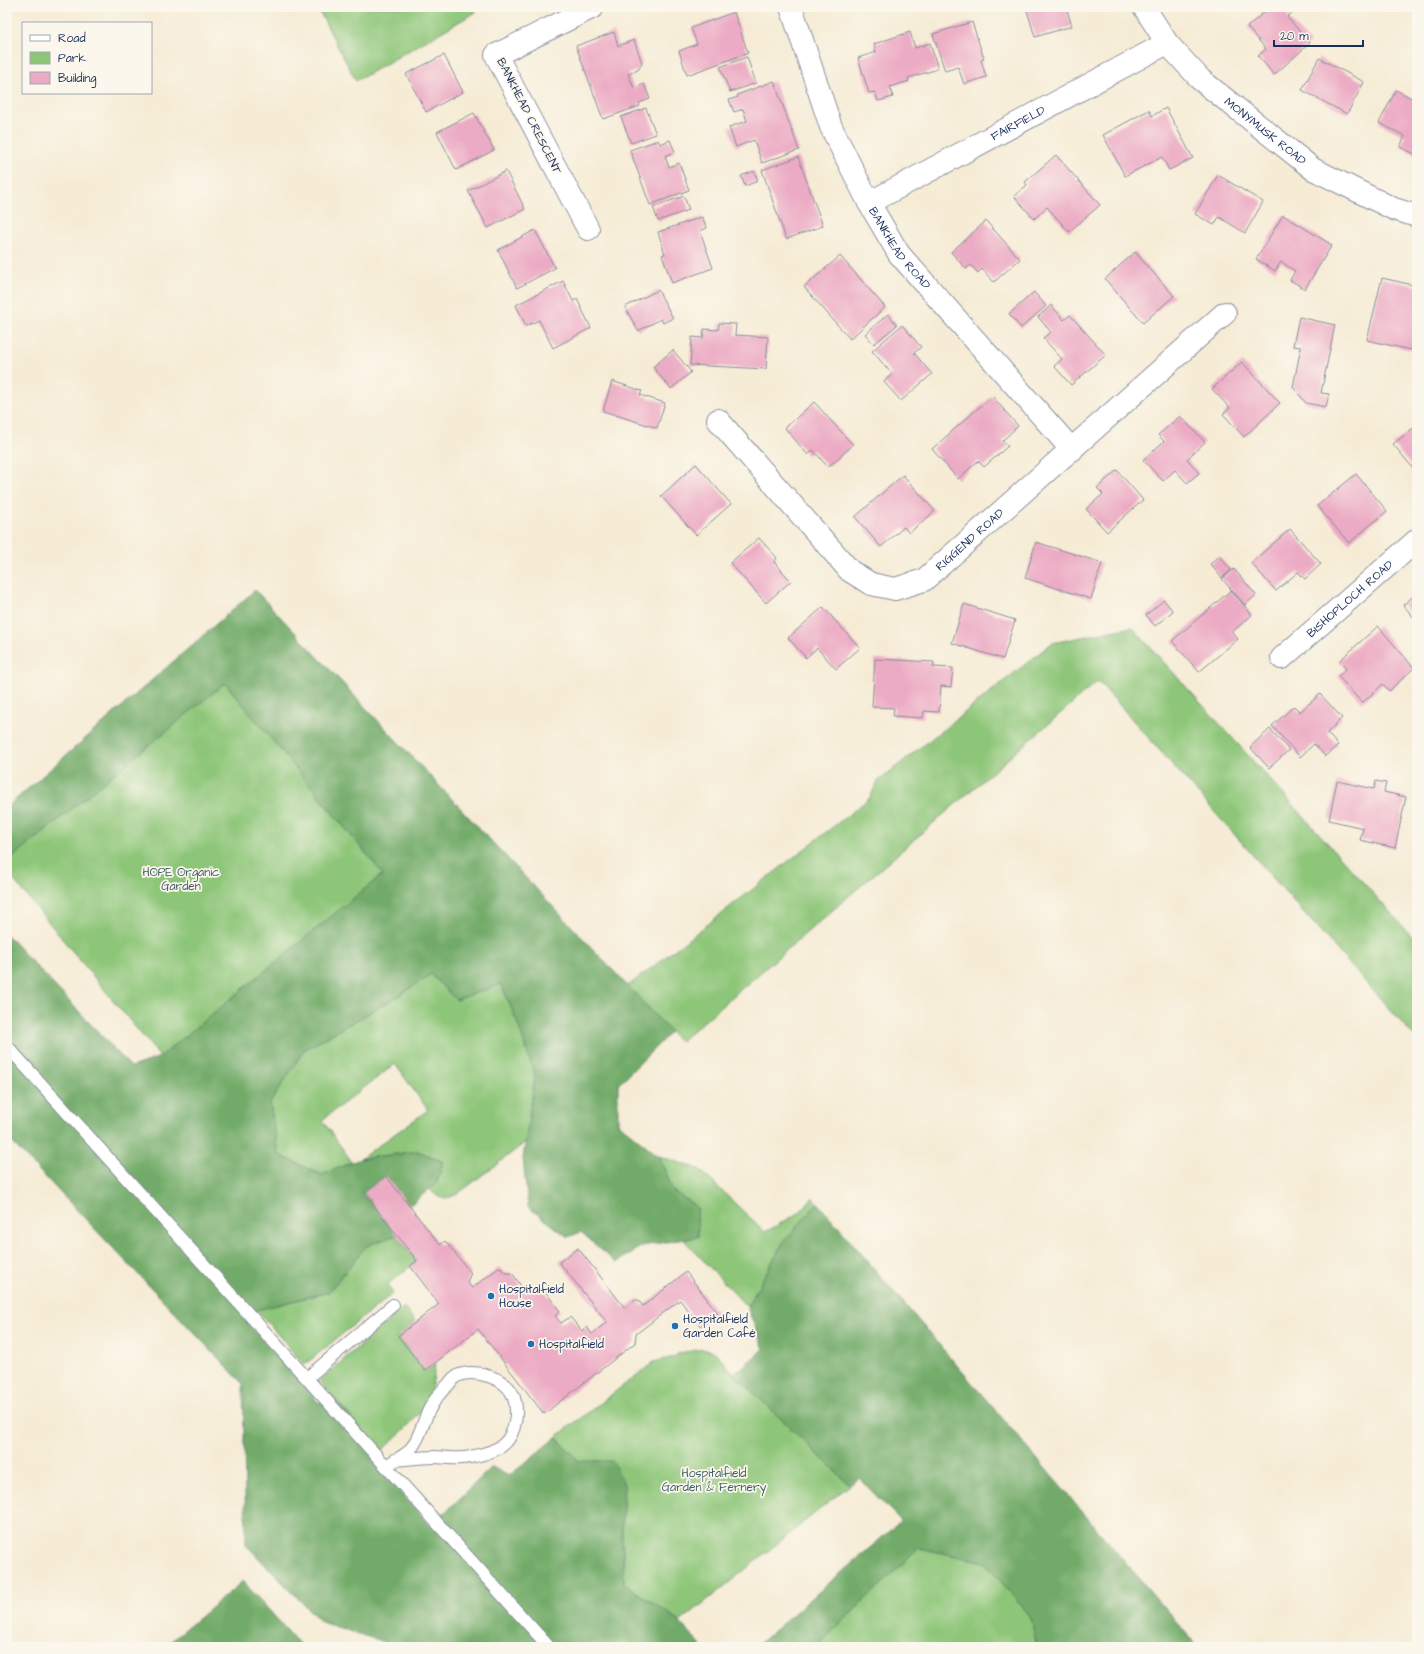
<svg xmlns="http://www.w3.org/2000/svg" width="1424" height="1654" font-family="'Architects Daughter',sans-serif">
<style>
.green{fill:#8ec679;stroke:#547a6c}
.forest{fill:#72ab69;stroke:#466d64}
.building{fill:#ecabc4}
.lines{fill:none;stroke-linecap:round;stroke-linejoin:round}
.service-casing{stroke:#888e9a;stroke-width:14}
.minor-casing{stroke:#888e9a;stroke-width:24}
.service{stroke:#fff;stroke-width:12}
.minor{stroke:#fff;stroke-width:22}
.poi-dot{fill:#1f6fb2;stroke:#fbf7ec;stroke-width:1.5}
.labels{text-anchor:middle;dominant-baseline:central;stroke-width:3.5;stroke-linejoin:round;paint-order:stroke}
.street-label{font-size:12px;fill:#1b2f5e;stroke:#fbf7ec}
.park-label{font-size:12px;fill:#3e5c66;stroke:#fbf7ec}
.poi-label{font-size:12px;fill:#1b2f5e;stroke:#fbf7ec;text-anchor:start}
</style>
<rect width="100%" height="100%" fill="#fbf7ec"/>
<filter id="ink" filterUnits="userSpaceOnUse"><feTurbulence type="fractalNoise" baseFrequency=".025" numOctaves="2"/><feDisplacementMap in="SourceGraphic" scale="8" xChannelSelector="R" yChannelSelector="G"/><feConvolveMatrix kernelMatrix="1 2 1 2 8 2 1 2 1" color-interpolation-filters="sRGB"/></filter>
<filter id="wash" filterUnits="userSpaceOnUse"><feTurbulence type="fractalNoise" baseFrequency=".012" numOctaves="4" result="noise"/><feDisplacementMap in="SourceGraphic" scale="16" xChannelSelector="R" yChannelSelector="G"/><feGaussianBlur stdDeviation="0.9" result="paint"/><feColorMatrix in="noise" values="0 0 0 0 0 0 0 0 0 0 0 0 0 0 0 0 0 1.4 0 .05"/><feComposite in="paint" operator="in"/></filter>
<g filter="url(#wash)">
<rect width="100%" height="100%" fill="#f6ecd6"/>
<g class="green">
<path d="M317,7h156l3,5 -120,69z"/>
<path d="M1132,627l285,315v98l-319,-359 -418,361 -52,-56 242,-188 7,-16 175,-139z"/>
<path d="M225,682l158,192 -223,183 -153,-185v-10z"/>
<path d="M431,974l25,26 45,-16 15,35 19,56 -9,67 -67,51c-12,7 -21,7 -29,-4l7,-6 5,-22 -24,-10 -58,8 68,-49 -33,-46 -73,56 30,42 -30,13 -44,-21 -8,-51 34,-53 93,-53z"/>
<path d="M659,1156l40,13 66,63 34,-19 14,-16 5,6 -34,38 -37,66 -63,-67 14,-4 -1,-29 -24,-16z"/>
<path d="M396,1235l21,26 -30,24 6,8 -89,72 -47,-55 72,-18 37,-46z"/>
<path d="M404,1307l11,15 -17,15 27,33 10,-7c-2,45 -23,59 -54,88l-62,-70z"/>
<path d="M702,1349l13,3 19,22 116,111 -170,137 -4,-4 -52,-34 -2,-55 2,-45 -45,-23 -23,-24 98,-75 20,-5 5,-4z"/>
<path d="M919,1548l66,14 46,56 6,29h-221z"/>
</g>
<g class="forest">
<path d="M255,590l416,442 -53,53v38l41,33 14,35 24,16 1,30 -56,9 -26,17 -35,-31 -13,5 -40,-30 -5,-48 12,-84 -19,-56 -15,-35 -45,16 -25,-26 -34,23 -93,53 -34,53 8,51 44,21 38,-16 58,-8 25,11 -6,21 -28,23 -45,-13 32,42 -30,11 -37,46 -72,18 -12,10 74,83 11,-8 51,56 -8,10 58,65 61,-59 17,9 47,-39 23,24h34l11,23 -2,45 2,55 52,34 26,29h-302l-79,-25 -75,-77 -3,-161 -236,-247v-202l124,132 29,-10 223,-183 -158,-191 -218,179v-55z"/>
<path d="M818,1203l380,444h-161l-6,-29 -46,-56 -66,-14 -103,99h-61l146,-126 -42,-43 -9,7 -116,-111 30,-25 -17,-42 37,-66z"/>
<path d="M243,1581l58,65 -137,1z"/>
</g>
<g id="blocks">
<g class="building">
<path d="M1026,7h40l6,19 -37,11z"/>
<path d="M1270,7h28l-11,10 23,26 -36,32 -16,-19 8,-7 -19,-22z"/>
<path d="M734,12l14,41 -61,22 -8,-24 18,-7 -6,-16z"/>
<path d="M972,22l12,37 -3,1 5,17 -22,7 -6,-17 -13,4 -12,-37z"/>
<path d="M614,32l4,14 16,-6 8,23 -4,7 -10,4 6,14 10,-4 6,15 -11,4 1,3 -37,13 -27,-73z"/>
<path d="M910,32l5,16 15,-5 8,26 -30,9 1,3 -19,6 3,10 -15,4 -3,-9 -6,1 -11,-35 18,-6 -2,-8z"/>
<path d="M444,55l19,37 -37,20 -20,-38z"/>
<path d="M747,57l9,26 -26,9 -10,-25z"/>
<path d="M1319,58l45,24 -17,32 -45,-24z"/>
<path d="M774,81l25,69 -37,13 -8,-23 -18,7 -7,-20 18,-6 -4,-12 -9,3 -5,-12 9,-3 -1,-2z"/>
<path d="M1396,90l21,11v54l-17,-8 5,-11 -26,-13z"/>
<path d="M646,108l10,26 -25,9 -10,-26z"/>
<path d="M1166,108l27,50 -24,12 -7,-13 -37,19 -22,-41 46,-25 3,6z"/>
<path d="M474,113l20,37 -38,20 -19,-38z"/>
<path d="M658,140l2,4 10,-4 5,12 -10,4 4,11 10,-4 10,27 -39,15 -20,-55z"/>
<path d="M1056,155l44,50 -31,27 -22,-25 -13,12 -20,-23 13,-11 -2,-3z"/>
<path d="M798,157l25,69 -37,13 -24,-69z"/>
<path d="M506,171l19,38 -37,19 -20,-37z"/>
<path d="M754,171l4,10 -13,5 -4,-10z"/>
<path d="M1218,175l45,27 -18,31 -26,-16 -5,8 -19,-11z"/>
<path d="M684,196l5,14 -31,11 -5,-14z"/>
<path d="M1283,215l49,30 -27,44 -15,-9 5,-9 -14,-9 -6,9 -19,-12z"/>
<path d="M702,217l5,11 -7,3 13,37 -41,15 -10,-28 3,-1 -7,-22z"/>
<path d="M986,221l34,38 -26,23 -12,-13 -4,4 -7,-8 -5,4 -15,-17z"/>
<path d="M535,230l20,38 -38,20 -19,-38z"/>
<path d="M1135,252l39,44 -31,27 -38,-44z"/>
<path d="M840,256l45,51 -35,32 -46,-52z"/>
<path d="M1382,278l35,8v37l-6,27 -44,-10z"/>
<path d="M563,281l10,20 4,-2 14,29 -38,20 -14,-28 -13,6 -10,-21z"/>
<path d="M658,290l15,28 -10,5 -2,-4 -23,12 -13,-24z"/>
<path d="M1034,292l12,14 -25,22 -12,-14z"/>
<path d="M1051,305l13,15 6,-5 36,40 -35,30 -17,-19 8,-7 -19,-21 8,-6 -13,-15z"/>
<path d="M888,314l9,11 -23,19 -9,-10z"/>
<path d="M1299,317l36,8 -14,68 8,1 -3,13 -20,-4 -13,-16 8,-40 -8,-1z"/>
<path d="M719,323l17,1 -1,11 33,2 -2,32 -76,-4 2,-28 11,1 1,-9 14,1z"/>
<path d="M902,325l19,22 -7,6 18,21 -31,27 -17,-19 8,-8 -20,-23z"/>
<path d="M673,350l18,22 -20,17 -18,-22z"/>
<path d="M1242,362l38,41 -36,34 -21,-23 7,-6 -18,-19z"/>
<path d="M612,381l30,10 -2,4 25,8 -8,25 -54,-17z"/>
<path d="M992,396l26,30 -16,15 6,5 -24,21 -6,-6 -20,18 -26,-30z"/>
<path d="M814,402l39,43 -25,22 -15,-17 -5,5 -23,-27z"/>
<path d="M1180,416l25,26 -18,17 12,14 -12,10 -12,-13 -12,11 -20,-21 21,-19 -6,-6z"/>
<path d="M1417,425v48l-24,-29z"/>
<path d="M696,464l35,40 -35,31 -35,-39z"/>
<path d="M1117,470l26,30 -36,32 -21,-23 17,-15 -6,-6z"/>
<path d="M1356,474l31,37 -38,32 -32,-37z"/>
<path d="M903,475l32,36 -26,22 -5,-6 -23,20 -26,-30z"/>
<path d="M1290,529l31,35 -16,15 -7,-7 -22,19 -25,-28z"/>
<path d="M759,538l18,20 -3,4 17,19 -25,22 -36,-40z"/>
<path d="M1036,542l66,21 -11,36 -66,-21z"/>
<path d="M1219,556l12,14 -9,8 -12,-14z"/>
<path d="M1234,569l22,26 -11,10 -23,-26z"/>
<path d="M1231,590l21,25 -20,17 6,7 -39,33 -27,-31z"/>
<path d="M1417,593v28l-14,-16z"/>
<path d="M1164,600l9,11 -18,15 -9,-11z"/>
<path d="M964,604l51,16 -12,39 -51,-16z"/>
<path d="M823,607l37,41 -24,21 -19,-21 -11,10 -18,-20z"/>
<path d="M1378,626l36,42 -25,23 -6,-7 -21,19 -24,-27 8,-7 -7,-8z"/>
<path d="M875,659l59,3 -1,5 20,1 -2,19 -10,-1 -2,26 -15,-1 -1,7 -30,-2 1,-8 -22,-1z"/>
<path d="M1320,694l22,24 -15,15 11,12 -13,11 -11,-12 -14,13 -28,-31 22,-20 6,6z"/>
<path d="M1270,729l19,21 -20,18 -19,-21z"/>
<path d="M1337,781l37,8 2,-8 10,2 -2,9 22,5 -11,51 -35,-8 3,-12 -34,-8z"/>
<path d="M386,1176l54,69 5,-4 26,32 -4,9 5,6 28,-21 5,6h7l14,20 9,-6 9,3 16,21 -5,5 6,7 9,-6 12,14 5,-4 5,7 15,-12 -48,-60 19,-14 47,60 12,-9 6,7 43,-34 32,41 -18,13 -20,-26 -44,34 -1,9 -91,71 -66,-85 -53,42 -27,-35 41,-32 -29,-38 7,-5 -53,-68z"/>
</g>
</g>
</g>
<g filter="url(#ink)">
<use href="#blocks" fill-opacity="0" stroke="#888e9a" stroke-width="1"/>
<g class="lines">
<g class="service-casing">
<g id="service">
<path d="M7,1046l542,601"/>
<path d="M307,1378l86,-73"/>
<path d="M386,1466c7,-5 17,-9 23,-15 11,-12 13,-27 20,-41 5,-10 12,-19 20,-26 2,-3 5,-7 8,-8 17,-8 49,2 56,19 6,15 3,38 -9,49 -8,7 -23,11 -34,13 -11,3 -24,0 -36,0 -13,0 -26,2 -39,3"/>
</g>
</g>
<g class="minor-casing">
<g id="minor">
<path id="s1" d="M791,7l40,120 38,76 30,51 173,196"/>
<path id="s2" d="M1144,7l23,36 34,37 112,89 81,40 23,7"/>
<path id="s3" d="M869,203l298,-160"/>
<path d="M588,229l-92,-174 97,-48"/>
<path id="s4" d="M718,420l132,151 21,13 24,5 29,-9 301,-267"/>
<path id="s5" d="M1282,658l135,-118"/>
</g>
</g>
<use href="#service" class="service"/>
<use href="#minor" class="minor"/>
</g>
</g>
<g class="poi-dot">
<circle cx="491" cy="1296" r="4"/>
<circle cx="675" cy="1326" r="4"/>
<circle cx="531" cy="1344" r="4"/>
</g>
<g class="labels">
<g class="street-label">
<text transform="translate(529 116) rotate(63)">BANKHEAD CRESCENT</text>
<text stroke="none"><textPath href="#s3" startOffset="169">FAIRFIELD</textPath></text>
<text stroke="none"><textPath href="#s2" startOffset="175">MONYMUSK ROAD</textPath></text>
<text stroke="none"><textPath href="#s1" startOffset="266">BANKHEAD ROAD</textPath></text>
<text stroke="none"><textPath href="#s4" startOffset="341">RIGGEND ROAD</textPath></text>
<text stroke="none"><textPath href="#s5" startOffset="90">BISHOPLOCH ROAD</textPath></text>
</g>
<g class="park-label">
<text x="181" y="872">HOPE Organic<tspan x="181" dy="14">Garden</tspan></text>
<text x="714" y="1473">Hospitalfield<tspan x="714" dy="14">Garden &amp; Fernery</tspan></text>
</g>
<g class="poi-label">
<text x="499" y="1289">Hospitalfield<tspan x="499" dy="14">House</tspan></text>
<text x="683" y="1319">Hospitalfield<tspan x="683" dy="14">Garden Café</tspan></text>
<text x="539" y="1344">Hospitalfield</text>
</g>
</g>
<rect width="1424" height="1654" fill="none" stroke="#fbf7ec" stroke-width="24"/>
<rect x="22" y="22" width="130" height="72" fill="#fbf7ec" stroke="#a1a7b3"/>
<rect x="30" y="35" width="20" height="6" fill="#ffffff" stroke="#a1a7b3"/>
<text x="58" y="42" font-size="12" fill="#1b2f5e">Road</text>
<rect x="30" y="52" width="20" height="12" fill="#8ec679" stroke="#a1a7b3"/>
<text x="58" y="62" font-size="12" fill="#1b2f5e">Park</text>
<rect x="30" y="72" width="20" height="12" fill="#ecabc4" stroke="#a1a7b3"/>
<text x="58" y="82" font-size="12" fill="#1b2f5e">Building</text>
<path d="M1274 40v6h89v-6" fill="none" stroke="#1b2f5e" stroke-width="2"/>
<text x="1280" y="40" font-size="12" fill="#1b2f5e" stroke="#fbf7ec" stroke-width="3" paint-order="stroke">20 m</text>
</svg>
